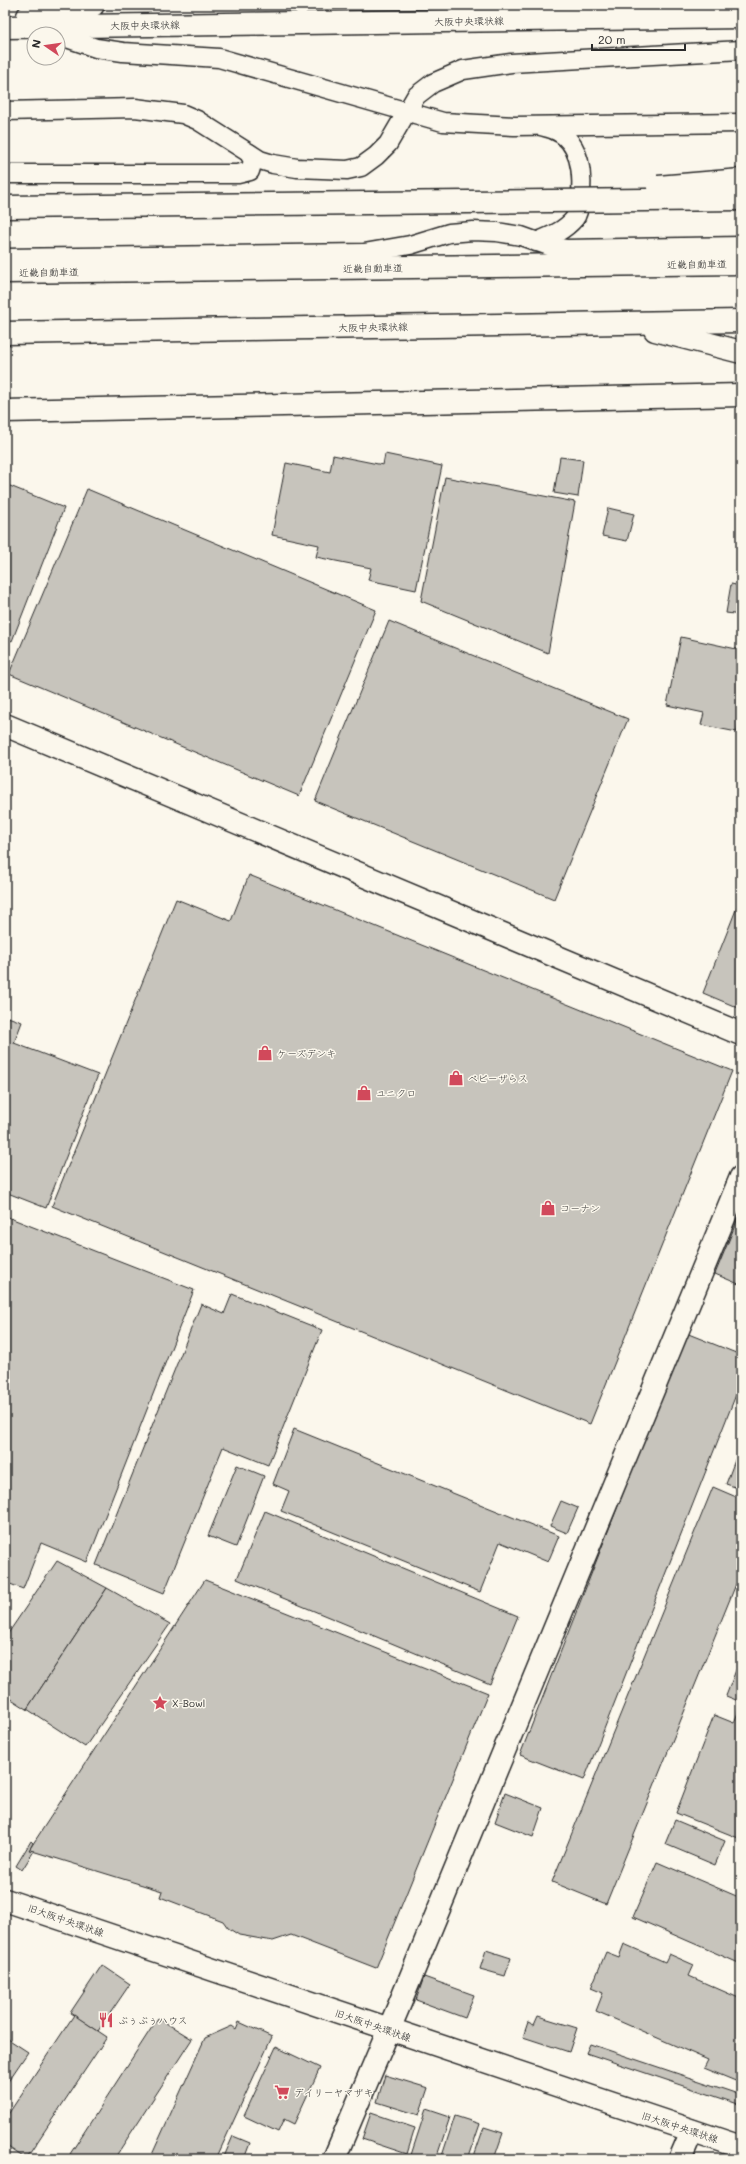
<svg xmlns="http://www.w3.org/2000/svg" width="746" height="2164" font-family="Mali,'Klee One',sans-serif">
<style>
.building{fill:#c7c4bc;stroke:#2b2b2b}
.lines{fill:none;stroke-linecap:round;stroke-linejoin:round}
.lane-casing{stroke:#2b2b2b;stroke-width:21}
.street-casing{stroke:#2b2b2b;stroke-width:25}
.primary-casing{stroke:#2b2b2b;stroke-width:25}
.highway-casing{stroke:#2b2b2b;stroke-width:25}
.lane{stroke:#fbf7ec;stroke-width:18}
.street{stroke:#fbf7ec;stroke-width:22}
.primary{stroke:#fbf7ec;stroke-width:22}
.highway{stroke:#fbf7ec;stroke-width:22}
.highway-bridge-casing{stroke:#2b2b2b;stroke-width:25;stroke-linecap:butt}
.highway-bridge{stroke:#fbf7ec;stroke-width:22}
.labels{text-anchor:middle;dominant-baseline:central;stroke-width:3;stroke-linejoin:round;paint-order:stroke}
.street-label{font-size:10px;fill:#2b2b2b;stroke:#fbf7ec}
.poi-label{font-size:10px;fill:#2b2b2b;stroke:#fbf7ec;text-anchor:start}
</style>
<rect width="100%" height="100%" fill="#fbf7ec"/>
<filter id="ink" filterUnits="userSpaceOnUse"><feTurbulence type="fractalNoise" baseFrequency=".025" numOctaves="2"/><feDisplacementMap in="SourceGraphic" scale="8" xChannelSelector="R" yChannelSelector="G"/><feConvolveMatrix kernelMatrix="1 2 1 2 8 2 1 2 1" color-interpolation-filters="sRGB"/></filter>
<g filter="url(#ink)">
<g class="building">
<path d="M385,454l57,12 -26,124 -48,-10 3,-12 -55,-11 3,-12 -47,-10 14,-72 44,9 3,-17 50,10z"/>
<path d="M560,457l23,3 -5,37 -24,-4z"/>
<path d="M445,477l130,25 -27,151 -127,-52z"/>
<path d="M5,484l59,24 -52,133 -7,-3z"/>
<path d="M87,489l289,121 -77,186 -290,-122z"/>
<path d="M608,508l26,6 -7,27 -25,-5z"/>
<path d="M731,584l10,2v29l-15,-2z"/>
<path d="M389,621l239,98 -74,180 -239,-98z"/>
<path d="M681,637l60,13v61l-4,21 -36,-7 3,-12 -37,-8z"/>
<path d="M249,875l483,196 -142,353 -538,-218 124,-307 55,22z"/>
<path d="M741,897v112l-38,-16z"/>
<path d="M5,1016l17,6 -8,21 84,32 -52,133 -41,-16z"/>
<path d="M741,1211v74l-26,-11z"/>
<path d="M5,1216l189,74 -107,272 -46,-19 -18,46 -18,-7z"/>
<path d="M232,1294l90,36 -54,135 -45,-18 -59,146 -68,-28 105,-261 23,10z"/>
<path d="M686,1333l55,22v27l-157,398 -64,-25z"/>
<path d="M294,1429l265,107 -11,26 -48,-20 -20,50 -199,-81 8,-20 -16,-7z"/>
<path d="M741,1444v45l-15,-5z"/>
<path d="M237,1465l27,11 -28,71 -28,-11z"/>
<path d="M713,1487l28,12v73l-135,332 -54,-22z"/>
<path d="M561,1501l17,7 -11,25 -17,-7z"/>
<path d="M265,1511l253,105 -28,68 -253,-105z"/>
<path d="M57,1561l50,27 -80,121 -22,-14v-57z"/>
<path d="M205,1580l283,113 -112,275 -85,-33 -18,6 -34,-6 -11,-7 -5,-7 -63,-24 2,-6 -133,-41z"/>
<path d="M107,1588l63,36 -85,123 -58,-38z"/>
<path d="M741,1657v45l-15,-6z"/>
<path d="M740,1707h1v132l-65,-26 38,-98 20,8z"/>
<path d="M505,1793l38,15 -10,29 -38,-15z"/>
<path d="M675,1820l50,21 -10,24 -50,-21z"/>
<path d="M31,1841l2,2 -4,7 5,1 -12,19 -6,-4z"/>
<path d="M657,1862l84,36v66l-108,-47z"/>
<path d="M624,1944l41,18 4,-8 25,11 -5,11 52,23v77l-3,6 -34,-14 4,-8 -112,-49 7,-18 -12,-5 15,-36 13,5z"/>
<path d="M486,1950l25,8 -6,18 -25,-7z"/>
<path d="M102,1965l28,19 -32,47 -28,-18z"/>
<path d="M424,1977l50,18 -9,23 -49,-18z"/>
<path d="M74,2015l33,22 -81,122 -21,-14v-26z"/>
<path d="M538,2016l39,12 -8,24 -46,-15 5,-15 6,3z"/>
<path d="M158,2018l34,21 -78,120h-36l-8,-5z"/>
<path d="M239,2022l33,15 -56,122h-66l55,-121 27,-12 4,3z"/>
<path d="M5,2037l23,15 -23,34z"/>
<path d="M590,2044l151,51v10l-155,-52z"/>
<path d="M276,2047l44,21 -26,56 -10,-5 -6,13 -34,-16z"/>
<path d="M385,2075l43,13 -9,27 -42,-13z"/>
<path d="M426,2109l24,8 -14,42h-11l-14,-4z"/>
<path d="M371,2113l44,15 -8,26 -45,-15z"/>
<path d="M455,2116l25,8 -12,35h-27z"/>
<path d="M484,2127l19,6 -9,26h-21z"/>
<path d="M233,2136l17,7 -6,16h-21z"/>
</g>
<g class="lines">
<g class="lane-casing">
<g id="lane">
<path d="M58,35l38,13 27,4 96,6 224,64 71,4 227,-3"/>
<path d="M5,111l130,-3 48,6 14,6 63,40 13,4 24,4 50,2 14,-3 15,-11 12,-12 28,-48 17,-13 30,-13 48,-7 230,-13"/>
<path d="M5,174h233l12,-3 3,-10 -4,-8"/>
<path d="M536,242c15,-6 28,-11 39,-24 4,-5 5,-16 6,-23 2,-29 -3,-62 -37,-68"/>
<path d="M5,258l359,-5 46,-8 39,-12 24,-2 24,1 24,4 31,11 14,2 175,-3"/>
</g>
</g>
<g class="street-casing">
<g id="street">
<path d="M5,725l736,309"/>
<path d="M334,2159l64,-151 343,-831"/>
<path d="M680,2159l12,-28"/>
</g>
</g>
<g class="primary-casing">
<g id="primary">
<path d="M28,16l65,-11"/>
<path d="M5,27l736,-10"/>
<path d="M655,330l86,22"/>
<path d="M5,333l736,-12"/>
<path d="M5,411l736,-16"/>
<path d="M5,1900l736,247"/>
</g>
</g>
<g class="highway-casing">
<path id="highway" d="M5,272l736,-9"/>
</g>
<use href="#lane" class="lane"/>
<use href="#street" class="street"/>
<use href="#primary" class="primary"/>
<use href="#highway" class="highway"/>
<g class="highway-bridge-casing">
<g id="highway-bridge">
<path d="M658,187l83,-7"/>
<path d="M5,207l736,-8"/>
</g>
</g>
<use href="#highway-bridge" class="highway-bridge"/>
</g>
</g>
<defs>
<g id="shop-bare" transform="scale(1.2)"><path d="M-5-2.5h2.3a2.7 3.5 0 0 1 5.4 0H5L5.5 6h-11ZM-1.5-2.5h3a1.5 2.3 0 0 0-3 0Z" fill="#d1495b" stroke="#fbf7ec" stroke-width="2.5" paint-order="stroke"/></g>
<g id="sight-bare" transform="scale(1.2)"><path d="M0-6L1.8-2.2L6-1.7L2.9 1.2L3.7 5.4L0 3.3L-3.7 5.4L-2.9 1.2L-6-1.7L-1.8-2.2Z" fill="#d1495b" stroke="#fbf7ec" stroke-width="2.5" paint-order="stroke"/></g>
<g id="restaurant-bare" transform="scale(1.2)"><path d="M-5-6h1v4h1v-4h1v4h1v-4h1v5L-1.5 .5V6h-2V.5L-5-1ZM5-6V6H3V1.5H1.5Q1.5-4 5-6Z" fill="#d1495b" stroke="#fbf7ec" stroke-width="2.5" paint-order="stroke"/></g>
<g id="supermarket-bare" transform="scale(1.2)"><path d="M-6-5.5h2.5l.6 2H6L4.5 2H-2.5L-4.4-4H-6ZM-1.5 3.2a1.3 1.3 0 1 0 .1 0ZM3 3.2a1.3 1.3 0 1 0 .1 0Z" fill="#d1495b" stroke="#fbf7ec" stroke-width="2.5" paint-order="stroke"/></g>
</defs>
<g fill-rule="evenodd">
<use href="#shop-bare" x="265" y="1053"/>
<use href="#shop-bare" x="456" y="1078"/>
<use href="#shop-bare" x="364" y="1093"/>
<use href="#shop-bare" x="548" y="1208"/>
<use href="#sight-bare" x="160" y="1703"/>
<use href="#restaurant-bare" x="106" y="2020"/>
<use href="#supermarket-bare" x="282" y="2092"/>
</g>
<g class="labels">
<g class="street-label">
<text transform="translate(469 21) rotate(-1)">大阪中央環状線</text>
<text transform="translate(145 25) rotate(-1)">大阪中央環状線</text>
<text transform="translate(697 264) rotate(-1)">近畿自動車道</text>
<text transform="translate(373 268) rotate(-1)">近畿自動車道</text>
<text transform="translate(49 272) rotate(-1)">近畿自動車道</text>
<text transform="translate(373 327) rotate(-1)">大阪中央環状線</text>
<text transform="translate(66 1920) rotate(19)">旧大阪中央環状線</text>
<text transform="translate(373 2025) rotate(19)">旧大阪中央環状線</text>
<text transform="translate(680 2127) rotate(18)">旧大阪中央環状線</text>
</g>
<g class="poi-label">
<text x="277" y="1053">ケーズデンキ</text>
<text x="468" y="1078">ベビーザらス</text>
<text x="376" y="1093">ユニクロ</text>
<text x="560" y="1208">コーナン</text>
<text x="172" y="1703">X-Bowl</text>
<text x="118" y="2020">ぶぅぶぅハウス</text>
<text x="294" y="2092">デイリーヤマザキ</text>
</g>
</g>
<rect width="746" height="2164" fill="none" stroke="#fbf7ec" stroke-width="20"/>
<rect x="10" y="10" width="726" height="2144" fill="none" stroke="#2b2b2b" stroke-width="1.5" filter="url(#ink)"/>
<g transform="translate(46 46) rotate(283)"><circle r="19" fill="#fbf7ec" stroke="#a8a59f"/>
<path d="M0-3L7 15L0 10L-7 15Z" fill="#d1495b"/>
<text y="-6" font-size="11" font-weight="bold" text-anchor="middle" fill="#2b2b2b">N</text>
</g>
<path d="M592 44v6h93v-6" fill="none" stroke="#2b2b2b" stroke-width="2"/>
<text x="598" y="44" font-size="12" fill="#2b2b2b" stroke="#fbf7ec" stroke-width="3" paint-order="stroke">20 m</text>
</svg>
